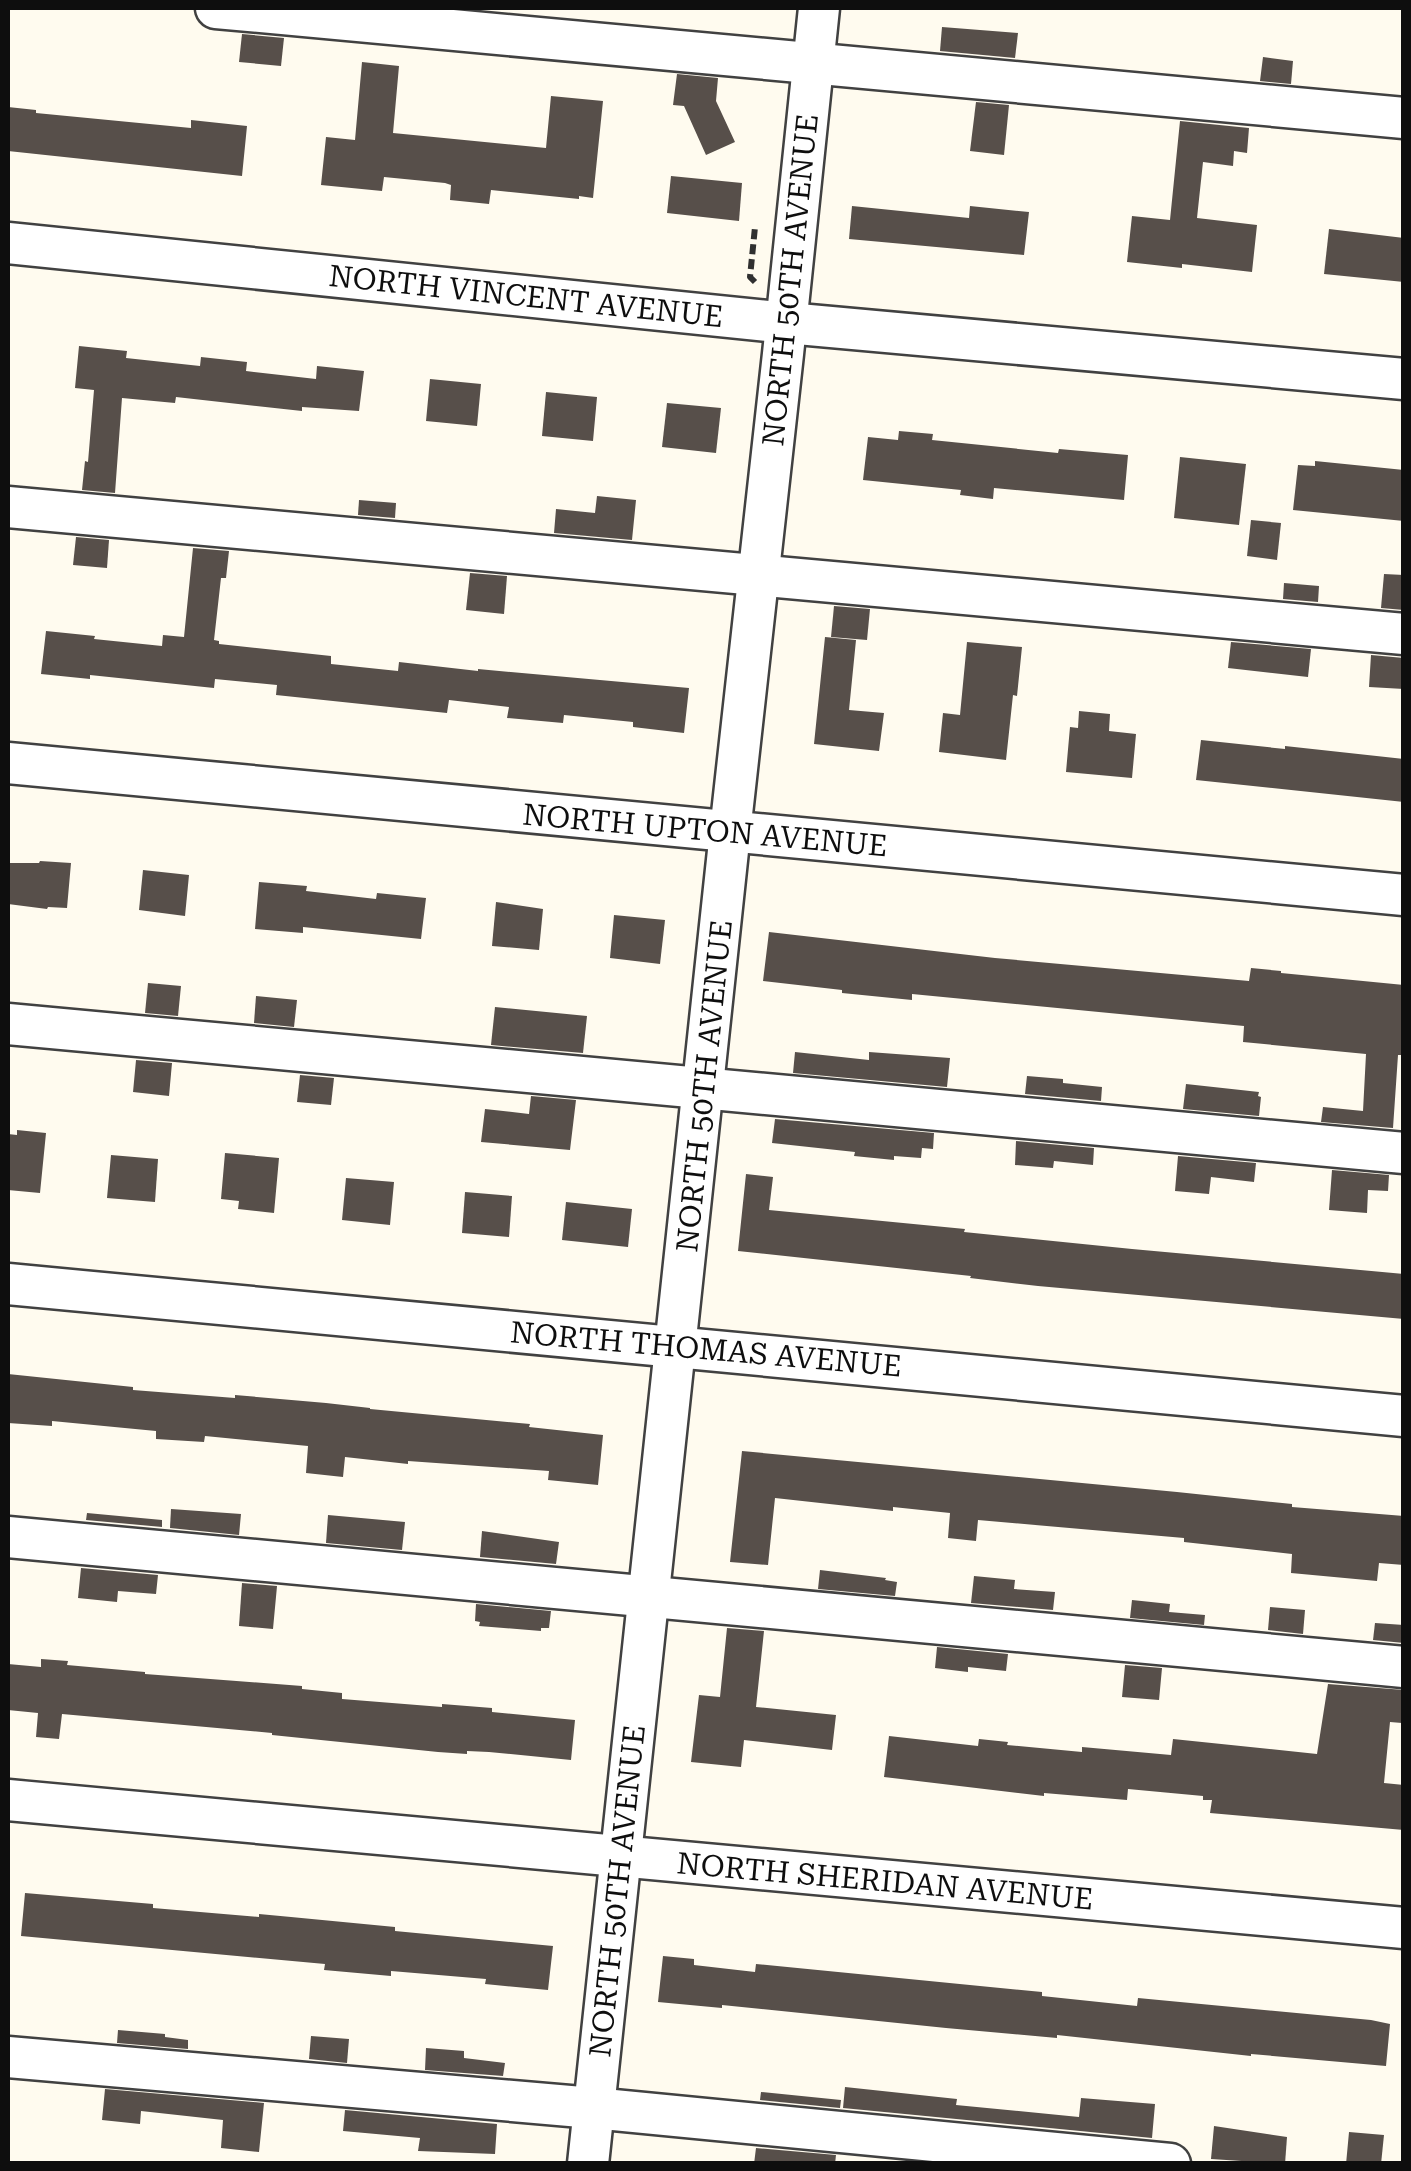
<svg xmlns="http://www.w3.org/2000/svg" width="1411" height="2171" font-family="'Roboto Serif',serif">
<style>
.building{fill:#574f4a}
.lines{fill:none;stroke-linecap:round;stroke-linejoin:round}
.minor-casing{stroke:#414141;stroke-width:45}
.path{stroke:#303030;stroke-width:6;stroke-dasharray:10 5;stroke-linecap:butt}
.minor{stroke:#fff;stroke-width:40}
.labels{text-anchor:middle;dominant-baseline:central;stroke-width:10;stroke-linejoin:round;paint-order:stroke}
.street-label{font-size:30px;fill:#0e0e0e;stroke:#fff}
</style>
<rect width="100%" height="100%" fill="#fffbef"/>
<g class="building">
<path d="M942,27l76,6 -3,25 -75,-7z"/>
<path d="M242,34l42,4 -3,28 -42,-4z"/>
<path d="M1263,57l30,4 -2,23 -31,-3z"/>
<path d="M362,62l37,4 -6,67 153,15 5,-52 52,5 -10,97 -14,-2v3l-88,-9 -2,14 -39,-4 1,-15 -6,-2 -61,-6 -2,14 -61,-6 5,-48 29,3z"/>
<path d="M677,74l41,4 -2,23 19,41 -29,13 -22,-49 -11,-1z"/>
<path d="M976,102l33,3 -5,50 -34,-4z"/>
<path d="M8,107l28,3v3l155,15v-8l56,6 -5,50 -234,-25z"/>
<path d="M1180,121l69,7 -2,25 -13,-2 -1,15 -30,-4 -6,56 60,7 -5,47 -70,-8v4l-55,-6 5,-46 38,4z"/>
<path d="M671,176l71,7 -3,38 -72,-8z"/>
<path d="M852,206l117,12 1,-12 59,6 -5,43 -175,-16z"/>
<path d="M1329,229l75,9v44l-80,-8z"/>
<path d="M79,346l48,5 -1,7 74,8 1,-9 46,5 -1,9 70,8 1,-13 47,5 -5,40 -57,-4v4l-126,-14 -1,6 -53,-5 -7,95 -33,-3 3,-29 3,1 6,-72 -19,-2z"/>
<path d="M430,379l51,5 -4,42 -51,-5z"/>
<path d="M546,392l51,5 -4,44 -51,-5z"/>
<path d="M667,403l54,5 -5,45 -54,-6z"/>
<path d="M899,431l34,3 -1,6 126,13 1,-4 69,6 -4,45 -130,-12 -1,11 -33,-4 1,-5 -98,-10 5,-43 30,3z"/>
<path d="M1180,457l66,7 -7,61 -65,-7z"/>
<path d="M1315,461l89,9v51l-111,-11 5,-45 17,1z"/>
<path d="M597,496l39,4 -4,40 -78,-7 2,-24 39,4z"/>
<path d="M359,500l37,3 -1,15 -37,-3z"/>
<path d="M1251,520l30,3 -4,37 -30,-4z"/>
<path d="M76,537l33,3 -2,28 -34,-3z"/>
<path d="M193,548l36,3 -3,27h-5l-7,62 5,1v3l112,12v8l67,7 1,-9 79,9v-2l211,19 -5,45 -51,-6v-5l-69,-7 -1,8 -56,-5 2,-11 -60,-7 -2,13 -171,-18 1,-10 -62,-6 -1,9 -124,-13v4l-49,-5 5,-43 49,5 -1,3 68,7 1,-11 21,2z"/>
<path d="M470,573l37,3 -3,38 -38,-4z"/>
<path d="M1384,574l20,1v35l-23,-2z"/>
<path d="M1284,583l35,3 -1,16 -35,-3z"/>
<path d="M834,606l36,3 -3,31 -36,-3z"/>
<path d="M825,637l31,3 -7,70 35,3 -5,38 -65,-7z"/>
<path d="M967,642l55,5 -5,49 -4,-1 -7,65 -67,-8 4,-39 17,2z"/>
<path d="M1231,642l80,7 -3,28 -80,-9z"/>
<path d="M1371,655l33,3v31l-35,-2z"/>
<path d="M1079,711l31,3 -1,17 27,3 -4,44 -66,-6 4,-45 8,1z"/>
<path d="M1201,740l84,9v-3l119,13v43l-208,-22z"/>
<path d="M40,861l31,2 -4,45 -19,-1 -1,2 -39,-5v-41h31z"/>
<path d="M143,870l46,5 -4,41 -46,-6z"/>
<path d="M259,882l48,4 -1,5 70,8 1,-6 49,5 -5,41 -118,-12v6l-48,-4z"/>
<path d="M496,902l47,7 -4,41 -47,-4z"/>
<path d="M614,915l51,5 -5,44 -50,-6z"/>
<path d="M769,932l226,26 254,23 2,-13 30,3v2l123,12v70h-6l-5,73 -72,-6 2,-15 40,4 3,-57 -123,-12 1,-16 -332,-32v6l-70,-7v-3l-79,-9z"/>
<path d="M148,983l33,3 -3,30 -33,-3z"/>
<path d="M256,996l41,4 -3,27 -40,-4z"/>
<path d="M495,1007l92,9 -4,37 -92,-8z"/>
<path d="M795,1052l74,8v-8l81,6 -3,29 -154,-14z"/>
<path d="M136,1060l36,3 -3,33 -36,-4z"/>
<path d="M300,1075l34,3 -3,27 -34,-3z"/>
<path d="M1027,1076l36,3v4l39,4 -1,14 -76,-7z"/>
<path d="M1186,1084l73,8 -1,4 3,1 -2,19 -76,-7z"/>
<path d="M531,1096l45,4 -6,50 -89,-8 4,-33 44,5z"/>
<path d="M775,1119l159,14 -1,16 -11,-1 -1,10 -27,-2v4l-40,-4 1,-4 -83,-9z"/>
<path d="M17,1130l29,3 -6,60 -32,-3v-56l9,1z"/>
<path d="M1016,1141l78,7 -1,17 -39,-4 -1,7 -38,-3z"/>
<path d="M225,1153l54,5 -5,55 -36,-4 1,-8 -18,-2z"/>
<path d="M111,1155l47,4 -3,43 -48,-4z"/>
<path d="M1178,1156l78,7 -2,19 -43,-5 -2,17 -34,-3z"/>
<path d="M1332,1170l57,5 -1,16 -20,-1 -1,23 -38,-3z"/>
<path d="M746,1174l27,3 -4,33 196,19 -1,3 168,17 272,25v45l-366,-33 -68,-8 1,-2 -233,-25z"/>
<path d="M346,1178l48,4 -4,43 -48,-5z"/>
<path d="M465,1192l47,4 -3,41 -47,-4z"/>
<path d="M566,1202l66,7 -4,38 -66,-7z"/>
<path d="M8,1374l125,13v3l102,8v-3l91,8 44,5v1l160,15 -1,3 74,8 -5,50 -50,-5 1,-9 -141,-10v3l-63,-7 -2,20 -37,-4 2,-27 -103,-10 -1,6 -48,-3v-8l-104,-10v5l-44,-3z"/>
<path d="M742,1451l435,41 115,12v3l112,9v49l-25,-2 -2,18 -86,-8 1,-19 -108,-12v-4l-206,-18 -2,21 -28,-3 2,-25 -57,-6v4l-118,-13 -7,67 -38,-3z"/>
<path d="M171,1509l70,5 -2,21 -69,-7z"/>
<path d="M87,1513l75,7v7l-76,-7z"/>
<path d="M328,1515l77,7 -3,28 -76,-7z"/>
<path d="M482,1531l77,11 -3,22 -76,-7z"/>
<path d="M81,1568l77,7 -2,19 -38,-3 -1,11 -39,-4z"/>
<path d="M820,1570l66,8 -1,2 12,2 -2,14 -77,-7z"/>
<path d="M974,1576l41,4 -1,9 41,3 -2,18 -82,-7z"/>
<path d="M242,1583l35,3 -4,43 -34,-3z"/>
<path d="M1132,1600l38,4 -1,8 36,3 -1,10 -74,-7z"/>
<path d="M476,1604l75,7 -2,17h-8v3l-62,-5 1,-4 -5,-1z"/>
<path d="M1270,1607l35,3 -2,24 -35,-4z"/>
<path d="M1375,1623l29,2v18l-31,-3z"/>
<path d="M727,1628l37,3 -8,76 80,8 -4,35 -88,-10 -3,27 -50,-5 8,-67 21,2z"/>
<path d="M937,1647l71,7 -2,17 -38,-4v5l-33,-4z"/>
<path d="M41,1659l27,2 -1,4 78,7v2l157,12v3l40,4v6l100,8v-3l50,4v4l83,8 -4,40 -82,-8 -22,-1v3l-29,-2 -166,-17v-2l-210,-19 -3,25 -23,-2 2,-24 -30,-3v-46l33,3z"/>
<path d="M1125,1665l37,3 -3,32 -37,-3z"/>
<path d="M1328,1684l76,6 -2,33 -12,-1 -6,61 20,2v45l-194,-17 2,-13h-9v-4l-75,-7 -1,11 -83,-7v3l-160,-19 5,-41 89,10 1,-7 29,3 -1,3 75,7v-5l89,8 2,-16 144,15z"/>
<path d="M25,1893l128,11v4l106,9v-3l32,3 104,10v4l158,15 -5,44 -63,-6 1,-5 -95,-8v5l-67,-6 1,-6 -304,-28z"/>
<path d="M663,1956l31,3v6l61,7 1,-8 286,28v4l95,10 1,-8 233,22 19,4 -4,42 -135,-12v2l-194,-21v3l-111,-10 -224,-23v3l-64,-6z"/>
<path d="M118,2030l47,4v3l23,3v9l-71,-6z"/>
<path d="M311,2036l38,3 -2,24 -38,-4z"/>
<path d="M426,2048l38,3v7l41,5 -2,13 -78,-6z"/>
<path d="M845,2087l112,12 -1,6 123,12 2,-19 74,6 -3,34 -309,-30z"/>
<path d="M105,2089l159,14 -5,49 -38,-4 2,-28 -82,-9 -1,13 -38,-4z"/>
<path d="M761,2092l80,8 -1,8 -80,-8z"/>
<path d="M345,2110l152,14 -2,30 -77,-3 2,-13 -77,-7z"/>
<path d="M1214,2126l73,11 -2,27 -74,-5z"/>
<path d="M1349,2132l35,3 -3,29h-35z"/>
<path d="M756,2148l80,7 -1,9h-81z"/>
</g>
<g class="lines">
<g class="minor-casing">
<g id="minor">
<path d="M216,8l1188,110"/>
<path d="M8,243l779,80 617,56"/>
<path d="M8,507l1396,127"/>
<path d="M8,763l1396,132"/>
<path d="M8,1024l1396,129"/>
<path d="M8,1284l1396,132"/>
<path d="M8,1537l1396,130"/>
<path d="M8,1800l1396,128"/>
<path d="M8,2057l585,51 577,56"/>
<path d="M588,2164l142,-1332 53,-478 36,-346"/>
</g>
</g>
<path class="path" d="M755,282l-5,-5 5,-50"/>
<use href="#minor" class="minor"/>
</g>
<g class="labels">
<g class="street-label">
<text transform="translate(790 280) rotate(-84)">NORTH 50TH AVENUE</text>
<text transform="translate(526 296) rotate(6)">NORTH VINCENT AVENUE</text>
<text transform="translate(705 830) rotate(5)">NORTH UPTON AVENUE</text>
<text transform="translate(704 1086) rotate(-84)">NORTH 50TH AVENUE</text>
<text transform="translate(706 1349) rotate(5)">NORTH THOMAS AVENUE</text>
<text transform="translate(885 1881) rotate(5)">NORTH SHERIDAN AVENUE</text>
<text transform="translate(617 1891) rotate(-84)">NORTH 50TH AVENUE</text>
</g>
</g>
<rect width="1411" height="2171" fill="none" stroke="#0e0e0e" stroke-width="20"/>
</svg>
